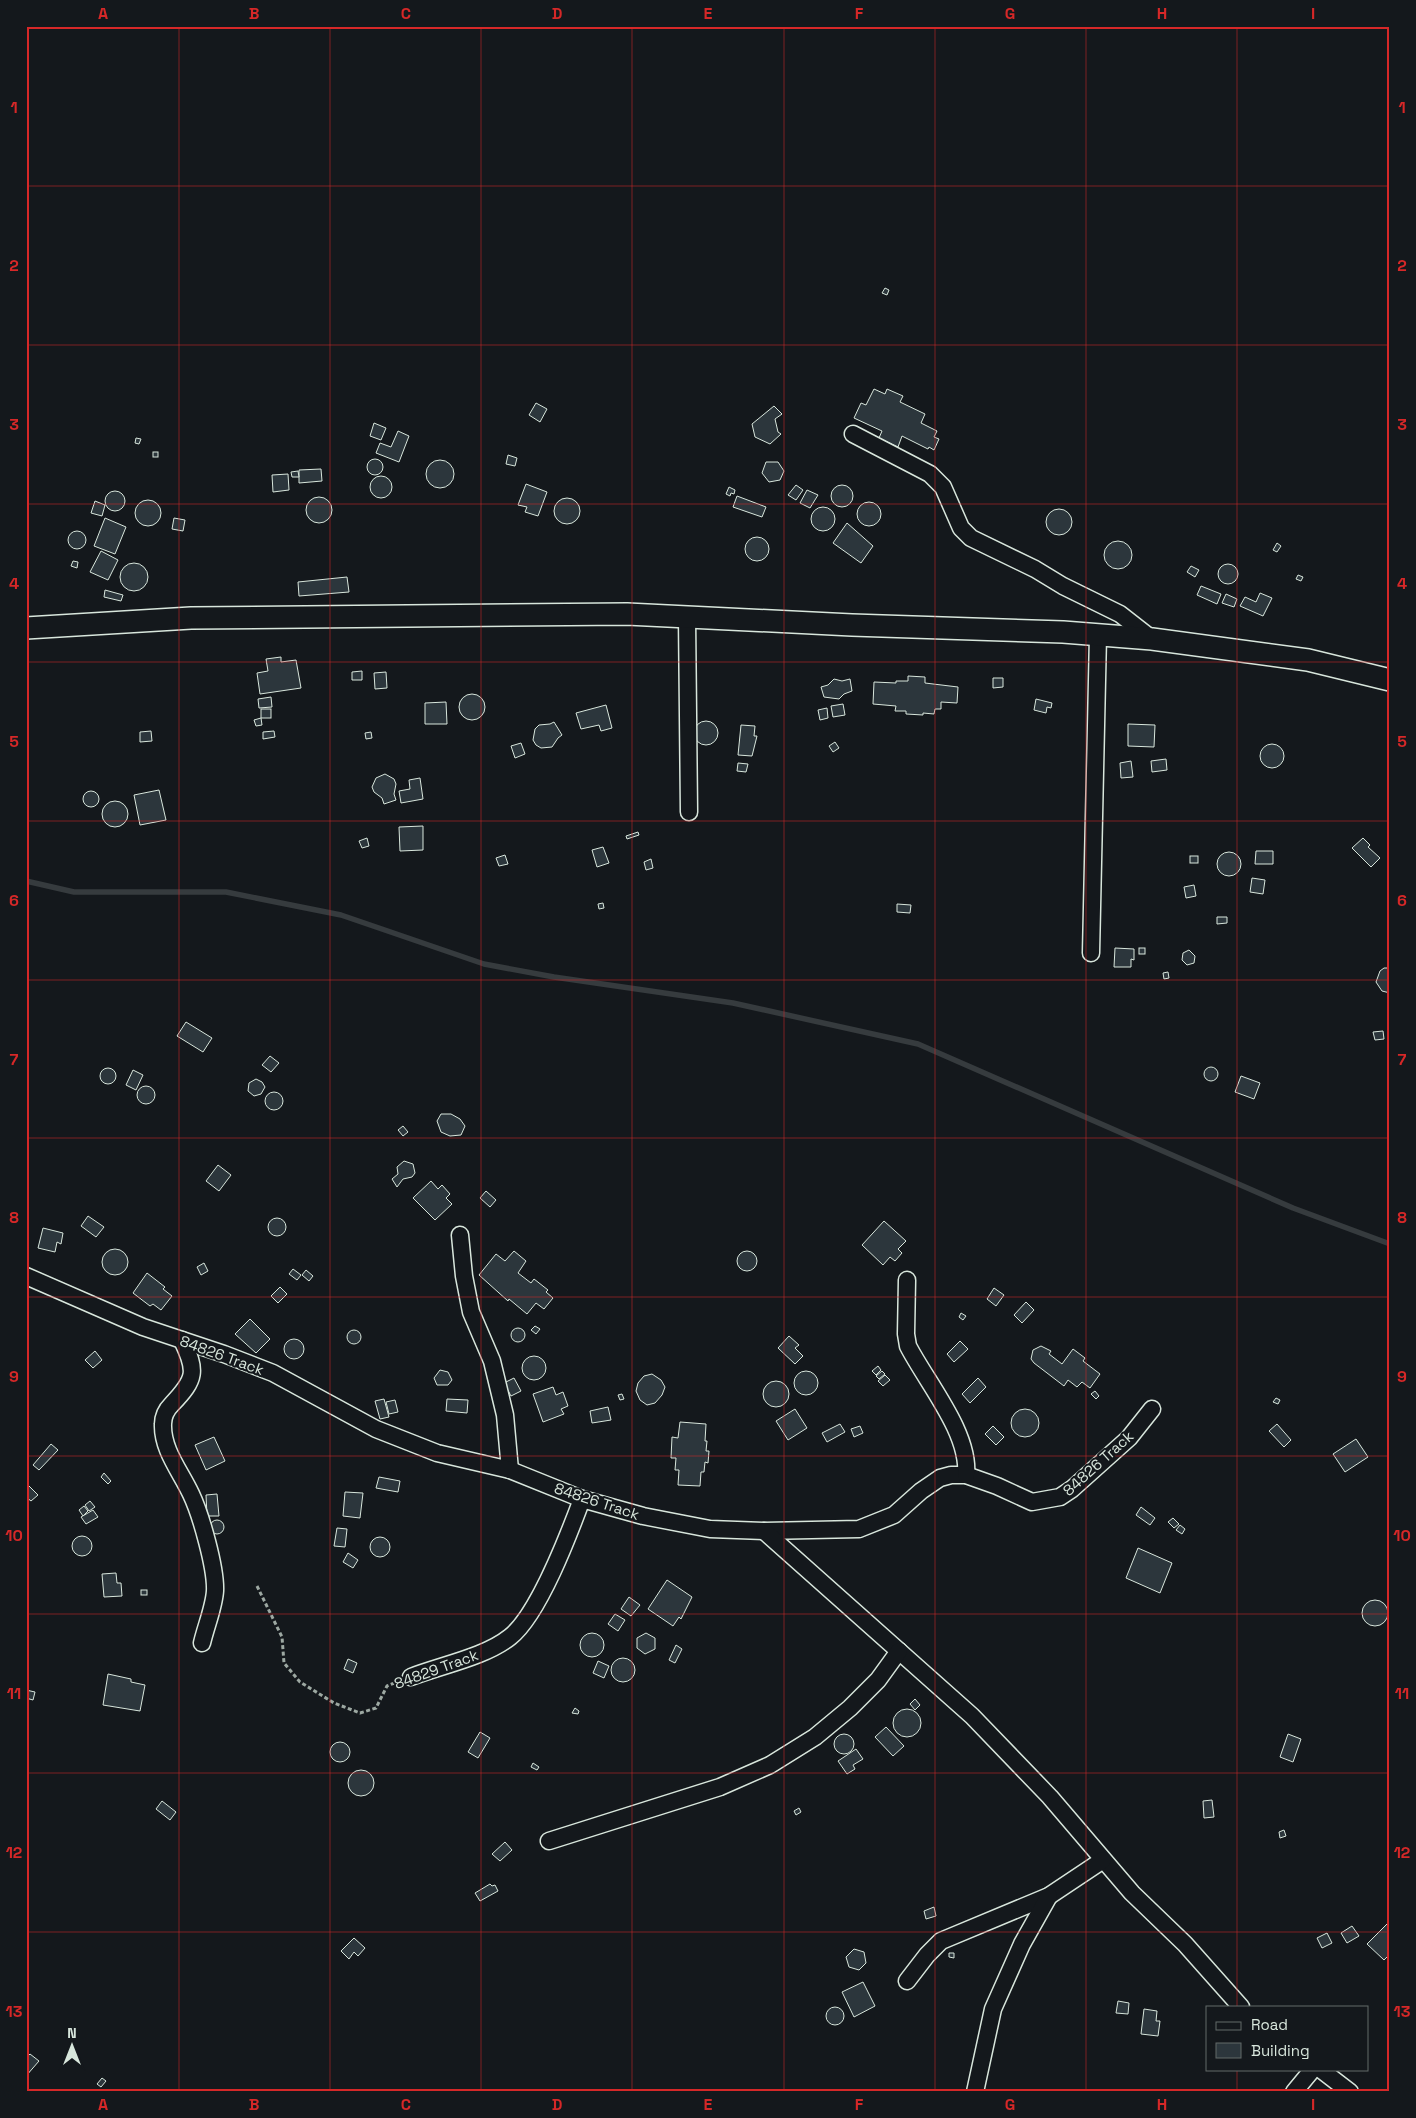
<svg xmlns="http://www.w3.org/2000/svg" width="1416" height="2118" font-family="'Space Grotesk',sans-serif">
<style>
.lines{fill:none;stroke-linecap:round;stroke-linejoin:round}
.stream{stroke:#363b3e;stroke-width:5.5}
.building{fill:#2c363c;stroke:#d8e6dc}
.minor-casing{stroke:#d8e6dc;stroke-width:19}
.tertiary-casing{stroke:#d8e6dc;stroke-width:24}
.path{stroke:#9da8a2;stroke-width:3;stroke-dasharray:4 2.5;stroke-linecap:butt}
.minor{stroke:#14181c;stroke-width:16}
.tertiary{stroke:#14181c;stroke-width:21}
.grid{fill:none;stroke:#d62828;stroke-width:1;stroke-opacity:0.55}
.labels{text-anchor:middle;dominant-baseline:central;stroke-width:4;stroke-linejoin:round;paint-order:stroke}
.street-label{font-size:15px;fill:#d8e6dc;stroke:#14181c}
.neatline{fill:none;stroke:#d62828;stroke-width:2}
.grid-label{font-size:16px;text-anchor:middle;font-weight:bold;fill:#d62828}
</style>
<rect width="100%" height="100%" fill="#14181c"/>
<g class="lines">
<path class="stream" d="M26,881l48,11h152l115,23 143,49 70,13 179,26 185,41 375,164 97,36"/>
</g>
<g class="building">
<path d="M885,288l4,2 -2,5 -5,-2z"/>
<path d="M874,389l11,5 2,-5 16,7 -3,6 25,12 -4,9 16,8 -3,6 5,2 -5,11 -5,-3 -1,2 -26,-13 -4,11 -19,-9 3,-7 -28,-13 7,-15 5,2z"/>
<path d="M536,403l11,6 -7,13 -11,-7z"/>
<path d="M774,406l8,8 -7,5 3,13 3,2 -11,10 -15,-7 -3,-13z"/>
<path d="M374,423l12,5 -5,12 -11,-4z"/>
<path d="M398,431l11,5 -10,26 -23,-9 4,-10 11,4z"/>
<path d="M136,438l5,1 -2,5 -4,-1z"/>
<rect x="153" y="452" width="5" height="5"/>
<path d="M508,455l9,3 -2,8 -9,-2z"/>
<circle cx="375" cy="467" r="8"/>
<circle cx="440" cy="474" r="14"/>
<path d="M766,462h12l6,9 -4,9 -11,2 -7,-9z"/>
<path d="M321,469l1,12 -23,2v-13z"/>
<path d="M298,471l1,6h-7l-1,-5z"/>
<path d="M288,474l1,16 -16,2 -1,-17z"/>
<circle cx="381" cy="487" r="11"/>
<path d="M526,484l21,8 -9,24 -13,-4 2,-5 -9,-2z"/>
<path d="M796,485l7,5 -7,10 -8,-5z"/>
<circle cx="842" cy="496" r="11"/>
<path d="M729,487l6,3 -1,4 -3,-1 -1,3 -4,-2z"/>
<path d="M807,490l11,5 -8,13 -10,-5z"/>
<circle cx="115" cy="501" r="10"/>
<path d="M737,496l29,11 -4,10 -29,-10z"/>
<circle cx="319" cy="510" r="13"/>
<circle cx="567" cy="511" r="13"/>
<circle cx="148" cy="513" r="13"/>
<path d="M95,501l10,4 -3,11 -11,-3z"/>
<circle cx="869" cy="514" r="12"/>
<circle cx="823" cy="519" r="12"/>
<circle cx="1059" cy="522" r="13"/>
<path d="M105,518l21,9 -11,27 -21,-8z"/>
<path d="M174,518l11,2 -2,11 -11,-2z"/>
<path d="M847,523l26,23 -12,17 -28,-20z"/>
<circle cx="77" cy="540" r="9"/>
<circle cx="757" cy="549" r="12"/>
<circle cx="1118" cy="555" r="14"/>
<path d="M1277,543l4,3 -4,6 -4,-2z"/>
<path d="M101,551l17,9 -10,20 -18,-8z"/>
<path d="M73,561l5,1 -1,6 -6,-2z"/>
<circle cx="134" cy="577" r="14"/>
<circle cx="1228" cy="574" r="10"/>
<path d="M1191,566l8,4 -4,7 -8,-5z"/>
<path d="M1298,575l5,2 -2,4 -5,-2z"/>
<path d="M347,577l2,15 -50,4 -1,-14z"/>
<path d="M1201,586l20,8 -4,10 -20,-9z"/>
<path d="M105,590l18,5 -2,6 -17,-4z"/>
<path d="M1260,593l12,5 -9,18 -23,-10 5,-9 11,5z"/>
<path d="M1226,594l11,5 -3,8 -12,-4z"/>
<path d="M281,657v5l15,-2 5,28 -41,6 -3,-21 11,-2 -2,-12z"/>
<path d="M362,671v9h-10v-8z"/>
<path d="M386,672l1,16 -12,1 -1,-16z"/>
<path d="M908,676l17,1v6l33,4 -1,16 -16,-1v7h-6l-1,5 -11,-1v2l-17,-1v-3h-11l1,-5 -23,-2 1,-22 22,1v-2h12z"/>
<path d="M993,678h10v9l-10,1z"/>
<path d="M834,679l8,2 8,-2 2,12 -8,3 -5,5 -15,-2 -3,-10 7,-2z"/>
<circle cx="472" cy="707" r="13"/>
<path d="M271,697l1,10 -13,1 -1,-9z"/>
<path d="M1036,699l16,4 -1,5 -4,-1 -1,6 -12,-3z"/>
<path d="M446,702l1,22h-22v-21z"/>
<path d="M843,704l2,11 -12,2 -2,-11z"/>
<path d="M606,705l6,23 -11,3 -2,-6 -18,4 -5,-16z"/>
<path d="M827,708l1,10 -8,2 -2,-10z"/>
<rect x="261" y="709" width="10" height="9"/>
<path d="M261,718l1,7 -6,1 -2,-6z"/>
<circle cx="706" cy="733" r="12"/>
<path d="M554,722l8,13 -4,3 -6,9 -11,1 -5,-3 -3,-5 2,-11 4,-4 11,-1z"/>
<path d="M1128,724l27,1 -1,22 -26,-1z"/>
<path d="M741,725l14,1 -1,10h3l-5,20 -14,-1z"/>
<path d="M151,731l1,10 -12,1v-10z"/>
<path d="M274,731l1,6 -12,2v-7z"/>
<path d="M371,732l1,6 -6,1 -1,-6z"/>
<path d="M835,742l4,6 -6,4 -4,-6z"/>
<path d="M521,743l4,11 -10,4 -4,-12z"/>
<circle cx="1272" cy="756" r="12"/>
<path d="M1166,759l1,11 -15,2 -1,-11z"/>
<path d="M1131,761l2,16 -12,1 -1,-15z"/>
<path d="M738,763l10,1 -2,8 -9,-1z"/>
<path d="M385,774l9,5 2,5 -2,10 2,6 -12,4 -2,-6 -8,-6 -2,-5 4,-9z"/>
<path d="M420,778l3,21 -22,4 -2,-12 11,-2 -1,-9z"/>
<path d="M159,790l7,30 -26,5 -6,-30z"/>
<circle cx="91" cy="799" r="8"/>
<circle cx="115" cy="814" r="13"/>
<path d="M423,826v24l-23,1 -1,-24z"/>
<path d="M638,832l1,3 -12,4 -1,-3z"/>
<path d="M367,838l2,8 -7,2 -3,-7z"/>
<path d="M1363,838l7,7 -2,2 12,11 -9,9 -19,-19z"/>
<path d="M603,847l6,16 -12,4 -5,-17z"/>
<path d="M1256,851h17v13h-18z"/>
<circle cx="1229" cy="864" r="12"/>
<path d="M505,855l3,9 -9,2 -3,-8z"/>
<rect x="1190" y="856" width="8" height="7"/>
<path d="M651,859l2,9 -7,2 -2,-8z"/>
<path d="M1252,878l13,2 -2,14 -13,-2z"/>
<path d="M1194,885l2,11 -10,2 -2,-11z"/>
<path d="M603,903l1,5 -5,1 -1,-5z"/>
<path d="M897,904l14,1 -1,8 -13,-1z"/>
<path d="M1217,917h10v6l-10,1z"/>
<path d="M1115,948l19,1v11l-3,-1v8h-17z"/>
<rect x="1139" y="948" width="6" height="6"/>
<path d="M1189,950l6,6 -1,7 -7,2 -5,-5 1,-7z"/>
<path d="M1384,968h6v25l-8,-2 -6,-9 4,-11z"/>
<path d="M1168,972l1,6 -5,1 -1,-6z"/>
<path d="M186,1022l26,16 -9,14 -26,-16z"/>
<path d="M1383,1031l1,8 -9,1 -2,-8z"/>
<path d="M270,1056l9,7 -8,9 -9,-7z"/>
<circle cx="1211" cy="1074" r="7"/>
<circle cx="108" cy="1076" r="8"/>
<path d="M133,1070l10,5 -7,15 -10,-5z"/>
<path d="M1241,1076l19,7 -6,16 -19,-7z"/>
<path d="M256,1079l6,3 3,5 -4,7 -7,2 -6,-5 1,-8z"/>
<circle cx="146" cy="1095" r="9"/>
<circle cx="274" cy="1101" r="9"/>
<path d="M441,1114h10l9,5 5,7 -4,9 -11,1 -9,-4 -4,-11z"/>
<path d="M403,1126l5,6 -5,4 -5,-6z"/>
<path d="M404,1161l9,3 2,9 -3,4 -9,2 -6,8 -5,-8 6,-5 -1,-7z"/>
<path d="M218,1165l13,10 -12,16 -13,-10z"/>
<path d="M431,1181l7,8 4,-4 8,9 -4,4 6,6 -17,16 -22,-22z"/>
<path d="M486,1191l10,9 -6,7 -10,-9z"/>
<path d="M88,1216l16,11 -8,10 -15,-11z"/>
<circle cx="277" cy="1227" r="9"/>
<path d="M884,1221l22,20 -8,8 4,4 -7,8 -5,-4 -7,8 -21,-20z"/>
<path d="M43,1228l20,5 -2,11 -4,-2 -2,10 -17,-4z"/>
<circle cx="115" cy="1262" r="13"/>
<path d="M514,1251l12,10 -8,12 13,10 3,-4 14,11 -2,2 7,6 -9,11 -8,-6 -9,11 -18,-15 -1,2 -29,-26 17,-21 9,7z"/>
<circle cx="747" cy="1261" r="10"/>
<path d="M204,1263l4,8 -7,4 -4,-8z"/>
<path d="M293,1269l8,6 -4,5 -8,-6z"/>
<path d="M306,1270l7,6 -4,5 -7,-6z"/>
<path d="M147,1273l18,14 -2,2 9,7 -11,14 -8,-6 -3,2 -17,-13z"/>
<path d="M280,1287l7,7 -9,9 -7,-7z"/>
<path d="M994,1288l10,7 -8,11 -9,-7z"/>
<path d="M1026,1302l8,8 -12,13 -8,-8z"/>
<path d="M961,1313l5,3 -3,4 -4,-3z"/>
<path d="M250,1319l20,20 -14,14 -21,-19z"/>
<path d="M535,1326l5,3 -4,5 -5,-4z"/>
<circle cx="518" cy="1335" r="7"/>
<circle cx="354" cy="1337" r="7"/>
<path d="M789,1336l10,9 -4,3 8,8 -8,8 -17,-16z"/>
<circle cx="294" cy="1349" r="10"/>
<path d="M960,1341l8,8 -14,13 -7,-8z"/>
<path d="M1041,1346l10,5 -2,3 13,10 11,-15 12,9 -2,3 17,13 -10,14 -8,-6 -5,5 -9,-7 -4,6 -30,-23 -3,-4 2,-9z"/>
<path d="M95,1351l7,9 -9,8 -8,-8z"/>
<circle cx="534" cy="1368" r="12"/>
<path d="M878,1366l3,4 -5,5 -4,-4z"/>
<path d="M440,1370l8,2 4,8 -4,5h-11l-3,-7z"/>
<path d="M882,1371l3,3 -6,5 -3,-3z"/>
<circle cx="806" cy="1383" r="12"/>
<path d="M652,1374l9,6 4,7 -3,8 -7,8 -8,2 -7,-5 -4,-9 2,-8 6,-7z"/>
<path d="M885,1375l5,5 -7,6 -5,-5z"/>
<path d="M514,1378l7,13 -10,5 -7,-13z"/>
<path d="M978,1378l8,9 -16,16 -8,-9z"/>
<circle cx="776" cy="1394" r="13"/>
<path d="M553,1387l3,8 7,-3 5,14 -7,3 3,5 -21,8 -10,-28z"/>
<path d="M1095,1391l4,5 -3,3 -5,-5z"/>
<path d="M622,1394l2,5 -4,1 -2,-5z"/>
<path d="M1276,1398l4,2 -2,4 -5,-2z"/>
<path d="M384,1399l5,18 -9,2 -5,-18z"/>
<path d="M447,1399l21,1 -1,13 -21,-2z"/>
<path d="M395,1400l3,12 -9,2 -3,-12z"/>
<path d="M608,1407l3,13 -19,3 -2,-12z"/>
<path d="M795,1409l12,19 -19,12 -12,-19z"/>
<circle cx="1025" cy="1423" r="14"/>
<path d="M680,1422l26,2 -1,17h2l-1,10h3l-1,12 -3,-1 -1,10h-3l-1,14 -22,-1 1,-15h-4l1,-12h-5l1,-21 6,1z"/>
<path d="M840,1424l5,8 -18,10 -5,-9z"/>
<path d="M1277,1424l14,16 -7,7 -15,-16z"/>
<path d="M860,1426l3,7 -9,4 -3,-8z"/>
<path d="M993,1426l11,11 -8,8 -11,-11z"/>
<path d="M214,1437l11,24 -19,9 -11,-25z"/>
<path d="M1356,1439l12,18 -23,15 -12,-18z"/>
<path d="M51,1444l7,6 -19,20 -6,-5z"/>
<path d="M104,1473l7,8 -3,3 -7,-7z"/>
<path d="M379,1477l21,4 -2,11 -22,-4z"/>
<path d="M29,1486l9,9 -7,6 -5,-4v-9z"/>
<path d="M345,1492l18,1 -3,25 -17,-2z"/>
<path d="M217,1494l2,22h-12l-1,-21z"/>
<path d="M90,1501l5,6 -6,4 -4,-6z"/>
<path d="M84,1506l4,5 -5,5 -4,-6z"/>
<path d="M1141,1507l14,11 -5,7 -14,-10z"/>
<path d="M93,1510l5,7 -12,7 -5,-7z"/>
<path d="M1173,1518l6,6 -5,4 -6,-6z"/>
<circle cx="217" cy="1527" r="7"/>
<path d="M1180,1525l5,4 -3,5 -6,-4z"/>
<path d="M337,1528l10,1 -2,18 -11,-1z"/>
<circle cx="82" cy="1546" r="10"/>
<circle cx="380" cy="1547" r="10"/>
<path d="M1138,1548l34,15 -12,30 -34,-15z"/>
<path d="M348,1553l10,7 -5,8 -10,-6z"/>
<path d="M116,1573l1,10h4l1,13 -18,1 -2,-23z"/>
<path d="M667,1580l25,17 -11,22 -2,-2 -6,9 -25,-17z"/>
<rect x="141" y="1590" width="6" height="5"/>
<path d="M629,1597l11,8 -9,11 -10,-7z"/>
<circle cx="1375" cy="1613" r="13"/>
<path d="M615,1614l10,6 -7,11 -10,-7z"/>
<circle cx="592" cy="1645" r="12"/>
<path d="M646,1633l9,5v11l-10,5 -8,-6v-10z"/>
<path d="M676,1645l6,4 -7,14 -6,-3z"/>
<circle cx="623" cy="1670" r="12"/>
<path d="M348,1659l9,4 -4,10 -9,-4z"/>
<path d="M598,1661l11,5 -5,12 -11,-5z"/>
<path d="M108,1674l23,5v3l14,3 -5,26 -37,-6z"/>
<path d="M26,1690l9,2 -2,8 -7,-2z"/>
<path d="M915,1699l5,6 -5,5 -5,-6z"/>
<path d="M575,1708l4,3 -1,3 -6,-1z"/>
<circle cx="907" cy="1723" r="14"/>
<path d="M886,1727l18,19 -11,10 -18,-19z"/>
<path d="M480,1732l10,6 -12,20 -10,-6z"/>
<path d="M1288,1734l13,5 -8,23 -13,-5z"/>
<circle cx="844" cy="1744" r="10"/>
<circle cx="340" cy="1752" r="10"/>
<path d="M856,1749l7,10 -10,6 2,4 -8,5 -9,-13z"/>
<path d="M533,1763l6,4 -2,3 -6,-3z"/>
<circle cx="361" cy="1783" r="13"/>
<path d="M1212,1800l2,17 -10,1 -1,-17z"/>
<path d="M162,1801l14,11 -6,8 -14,-11z"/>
<path d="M799,1808l2,4 -5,3 -2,-4z"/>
<path d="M1284,1830l2,6 -6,2 -1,-6z"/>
<path d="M505,1842l7,8 -12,11 -8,-7z"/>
<path d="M490,1884l2,2 3,-1 3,6 -18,10 -5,-8z"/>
<path d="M934,1907l2,9 -10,3 -2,-8z"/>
<path d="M1390,1921v33l-6,6 -17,-16z"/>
<path d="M1352,1926l7,10 -12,7 -6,-10z"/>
<path d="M1327,1933l5,10 -10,5 -5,-10z"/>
<path d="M354,1938l11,10 -7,8 -4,-4 -5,7 -8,-8z"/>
<path d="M854,1949l10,3 2,11 -7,7 -10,-3 -3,-10z"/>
<path d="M949,1953h5v5l-5,-1z"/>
<path d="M863,1982l12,24 -21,11 -12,-25z"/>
<path d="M1118,2001l11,2 -1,11 -12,-1z"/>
<circle cx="835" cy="2016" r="9"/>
<path d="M1144,2009l13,2 -1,10h4l-2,15 -17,-2z"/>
<path d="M30,2054l9,7 -13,15v-18z"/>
<path d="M102,2078l4,3 -5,6 -4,-3z"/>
</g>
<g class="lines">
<g class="minor-casing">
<g id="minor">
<path d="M853,434l77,40 13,13 18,41 10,10 64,31 28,17 57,28 32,25"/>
<path d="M687,617l2,195"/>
<path d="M1091,953l7,-318"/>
<path d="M460,1235l4,41 7,36 21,49 13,54 5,55"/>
<path d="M26,1276l117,51 81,27 49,19 103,56 61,24 73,17 72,29 61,17 67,13 54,2 95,-2 35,-14 27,-24 19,-13 11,-3h15l31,11 35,16 28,-5 12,-8 57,-51 23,-29"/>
<path d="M907,1280l-1,54 2,12c19,37 62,87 58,129"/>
<path d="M182,1340c15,31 14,39 -10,64 -5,5 -9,12 -9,20 -1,26 18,48 28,70 10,21 25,74 24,97 -1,16 -9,35 -13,52"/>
<path d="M764,1531l208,185 78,81 82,96 53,51 56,63"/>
<path d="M411,1677c31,-12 74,-20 99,-40 29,-23 59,-103 72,-138"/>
<path d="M549,1841l171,-54 50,-22 45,-28 35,-29 28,-28 21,-29"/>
<path d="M907,1981l20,-26 14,-14 108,-45 54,-36"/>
<path d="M1320,2069l30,23"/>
<path d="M975,2092l18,-83 29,-65 27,-48"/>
<path d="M1294,2092l19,-23"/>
</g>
</g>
<g class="tertiary-casing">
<path id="tertiary" d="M26,628l165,-10 436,-4 225,11 211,7 89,7 156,21 82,20"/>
</g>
<path class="path" d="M257,1586l25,51 2,26 16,19 34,21 26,10 16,-5 11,-22 10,-4"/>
<use href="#minor" class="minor"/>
<use href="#tertiary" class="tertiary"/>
</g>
<path class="grid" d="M179,26v2066M330,26v2066M481,26v2066M632,26v2066M784,26v2066M935,26v2066M1086,26v2066M1237,26v1981M26,186h1364M26,345h1364M26,504h1364M26,662h1364M26,821h1364M26,980h1364M26,1138h1364M26,1297h1364M26,1456h1364M26,1614h1364M26,1773h1364M26,1932h1364M1237,2069v23"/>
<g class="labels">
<g class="street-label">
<text transform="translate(222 1355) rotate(20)">84826 Track</text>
<text transform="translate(1098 1463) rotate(-42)">84826 Track</text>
<text transform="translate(597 1501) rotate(18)">84826 Track</text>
<text transform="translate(436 1669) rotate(-20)">84829 Track</text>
</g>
</g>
<rect width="1416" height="2118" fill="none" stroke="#14181c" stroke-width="55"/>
<rect x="1206" y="2006" width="162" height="65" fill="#14181c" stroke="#626a69"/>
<rect x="1216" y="2022" width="25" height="8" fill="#14181c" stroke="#626a69"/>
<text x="1251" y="2030" font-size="15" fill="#d8e6dc">Road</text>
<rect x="1216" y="2043" width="25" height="15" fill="#2c363c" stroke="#626a69"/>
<text x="1251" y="2056" font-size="15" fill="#d8e6dc">Building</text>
<g transform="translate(72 2046)" stroke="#14181c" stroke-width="4" paint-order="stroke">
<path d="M0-4L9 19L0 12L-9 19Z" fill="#d8e6dc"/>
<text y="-8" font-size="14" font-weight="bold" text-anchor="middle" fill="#d8e6dc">N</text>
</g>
<rect x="28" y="28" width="1360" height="2062" class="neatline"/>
<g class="grid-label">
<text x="103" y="19">A</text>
<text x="254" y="19">B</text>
<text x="406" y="19">C</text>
<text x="557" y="19">D</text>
<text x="708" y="19">E</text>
<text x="859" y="19">F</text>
<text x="1010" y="19">G</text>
<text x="1162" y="19">H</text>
<text x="1313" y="19">I</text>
<text x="14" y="113">1</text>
<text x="1402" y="113">1</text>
<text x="14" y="271">2</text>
<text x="1402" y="271">2</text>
<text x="14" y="430">3</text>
<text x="1402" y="430">3</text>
<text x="14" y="589">4</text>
<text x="1402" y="589">4</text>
<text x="14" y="747">5</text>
<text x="1402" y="747">5</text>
<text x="14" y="906">6</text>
<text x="1402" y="906">6</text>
<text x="14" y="1065">7</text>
<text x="1402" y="1065">7</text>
<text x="14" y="1223">8</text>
<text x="1402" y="1223">8</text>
<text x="14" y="1382">9</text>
<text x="1402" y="1382">9</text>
<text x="14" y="1541">10</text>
<text x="1402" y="1541">10</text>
<text x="14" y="1699">11</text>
<text x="1402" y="1699">11</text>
<text x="14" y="1858">12</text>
<text x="1402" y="1858">12</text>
<text x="14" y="2017">13</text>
<text x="1402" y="2017">13</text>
<text x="103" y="2110">A</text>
<text x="254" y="2110">B</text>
<text x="406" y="2110">C</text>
<text x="557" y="2110">D</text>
<text x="708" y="2110">E</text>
<text x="859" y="2110">F</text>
<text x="1010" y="2110">G</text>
<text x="1162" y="2110">H</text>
<text x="1313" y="2110">I</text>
</g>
</svg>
